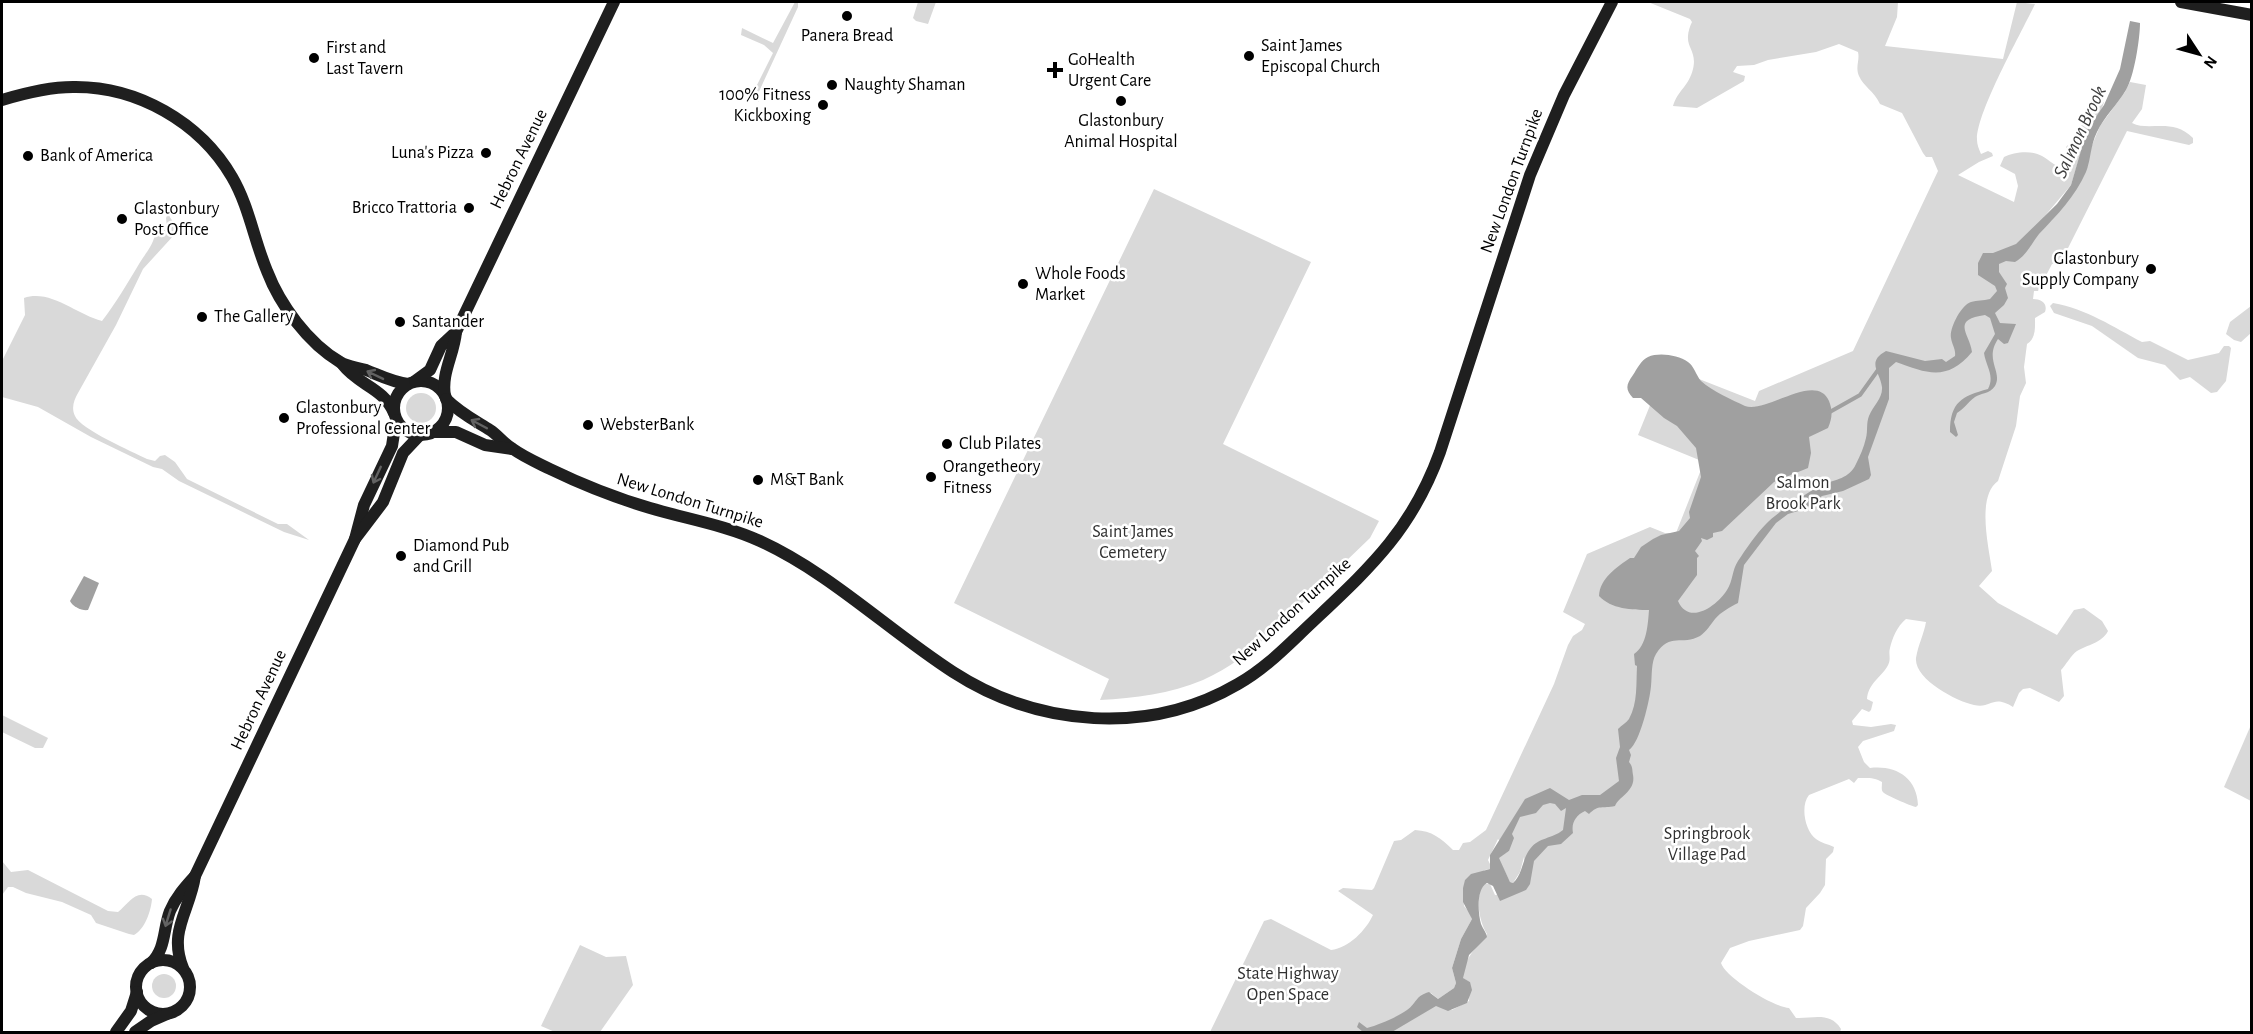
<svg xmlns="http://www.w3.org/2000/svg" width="2253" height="1034" font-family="'Alegreya Sans',sans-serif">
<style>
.green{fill:#d9d9d9;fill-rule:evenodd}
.water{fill:#a0a0a0;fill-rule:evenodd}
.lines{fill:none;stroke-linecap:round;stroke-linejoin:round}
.stream{stroke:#a0a0a0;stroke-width:4}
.secondary{stroke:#1f1f1f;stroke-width:12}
.oneway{stroke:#626262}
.poi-dot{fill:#000;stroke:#fff;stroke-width:2}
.labels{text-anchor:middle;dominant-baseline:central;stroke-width:5;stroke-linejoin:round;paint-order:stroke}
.poi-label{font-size:18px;fill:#000;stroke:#fff;text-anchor:start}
.street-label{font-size:18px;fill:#000;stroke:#fff}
.park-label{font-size:18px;fill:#303030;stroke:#fff}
.water-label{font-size:20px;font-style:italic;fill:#414141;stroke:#fff}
</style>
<rect width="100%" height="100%" fill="#fff"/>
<g class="green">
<path d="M795,2l3,1v4l-42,91 3,4h-3l-4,-4 1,-6 -8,-6 10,3 18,-36 -9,-8 -23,-10 1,-7 31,15z"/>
<path d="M918,2h18l-8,22 -12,-3 -3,-3z"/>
<path d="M1648,2h250l-1,15 -12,29 118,13 14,-57 18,2c-13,28 -59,109 -58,136 0,5 2,9 4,14l7,-3 4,2 1,3 -14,6 -21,13 56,27 4,-16 -3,-12 -15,-8 4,-9c10,-5 28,-7 38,-1 9,5 12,11 22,10l7,-6 1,-4 -6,-5v-4c11,-9 10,-13 17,-24 3,-5 16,-18 21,-21l-3,9 -12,15 -18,59 -27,32 7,4 37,-55 2,-16 10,-24 25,-34 5,-10 16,3 -4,24 -10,14c18,9 40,-6 61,15v5l-4,2 -62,-14 -64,127 -3,4 -8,2 -14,27h-4l-1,8c8,0 15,4 12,13l-10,6c0,10 1,20 -8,26l-3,23 2,16 -6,13 -4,30 -18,55c-22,16 -9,66 -6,90l-13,15 19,17 59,32 17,-25 10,-2 18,13 6,10c-6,12 -21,14 -31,20 -6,4 -11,14 -16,19l3,26 -5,6 -29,-14 -7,1 -4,4 -6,14c-21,-13 -21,2 -39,-2 -18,-4 -60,-26 -58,-47 2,-13 8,-24 10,-36l-20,-3c-9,7 -14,20 -16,29 -2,7 2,11 -3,19 -7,11 -19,17 -20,32l6,3 -2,8 -2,2 -7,-3 -10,12 1,4 18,2 20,-3 5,1 -2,6 -31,10 -5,6 6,15 6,6c25,-3 47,9 48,37l-2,2c-5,-1 -31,-12 -33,-15 -2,-2 -1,-6 -1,-10 -7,-5 -16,-4 -24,-4l-4,5 -5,-4 -40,16c-9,11 -4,36 7,44 5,4 12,5 18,8l-1,5 -7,7 -1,26 -5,8 -14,15 -3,18 -3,4 -51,11 -19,7 -9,15c4,14 52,44 68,45l7,10c16,1 34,-7 45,11l-1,3h-630l54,-111 7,-2 60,31c18,-2 35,-20 42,-35l-35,-24 5,-3 29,2 2,-2 20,-47 7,-1 14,-10c17,1 26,8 38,20h6l4,-7 7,-1 16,-12 68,-146 14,-39 5,-9 9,-6 3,-6 -22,-12 24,-58 63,-27 15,6h11l28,-71 -66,-27 28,-69 89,35 4,-10 94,-40 85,-180 -6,-14h-6l-3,-4 -21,-40 -22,-9c-6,-13 -17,-18 -21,-28 -4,-9 1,-16 -1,-24l-19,-8 -23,8 -48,8 -14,5 -17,1 -4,6 12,4 -1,5 -47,27 -24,-2c5,-16 16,-20 20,-37 4,-17 -6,-21 -5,-33 0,-4 2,-10 4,-14l-2,-3zM1498,839l11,12 -11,7 12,24 3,1 7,-11 4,-15 2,33 -31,5 -5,-11h-7c-8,14 -4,37 4,50 -11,13 -24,27 -25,44l8,4 -1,19 -17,9 -31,-15 10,-2 7,6 16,-11 2,-5 -4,-15 9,-29 11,-20 -1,-5 -7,-8 -1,-18 22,-18 5,-1 1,-3 -3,-6z"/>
<path d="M1154,189l157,73 -88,182 156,77 -9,17c-24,23 -49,47 -73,70 -29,28 -57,56 -94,72 -33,14 -68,18 -103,20l9,-21 -155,-76z"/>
<path d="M168,214l5,8 2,12 -32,35 -27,56 -38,68c-4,7 -7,15 -3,23 5,13 58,36 72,43l8,2 5,-5 5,-1 10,7 12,17 91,45h9l22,16 -25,-8 -105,-51 -17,-12 -9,-2 -62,-30 -53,-30 -36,-10v-36l23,-46 -1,-17c27,-9 53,17 78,23 14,-18 25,-37 37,-57 6,-10 13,-17 16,-29l7,-2 5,-6 -1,-9z"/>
<path d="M2053,303c34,6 60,24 89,39l8,-1 38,19 31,-7 5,-7h5l2,2 -5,33 -9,11 -6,1 -21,-16 -10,3 -15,-15 -27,-7 -46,-32 -38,-13 -4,-7z"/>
<path d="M2251,306v27l-10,9 -7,-2 -8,-6 4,-12z"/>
<circle cx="421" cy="408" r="15"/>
<path d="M2,715l46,23 -5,10h-8l-33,-16z"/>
<path d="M2251,725v76l-27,-14z"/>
<path d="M2,861l9,11 17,-2 80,41 10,1c11,-9 19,-25 34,-13 -1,12 -7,30 -18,36l-5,-1 -33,-11 -5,-8 -29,-13 -36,-9 -13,-6h-5l-6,8z"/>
<path d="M580,945l26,12 20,-1 7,29 -33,47h-45l-14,-6z"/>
<circle cx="164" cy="986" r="12"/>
</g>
<g class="water">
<path d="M2130,21l10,2c0,16 -6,54 -14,67 -9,15 -22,27 -29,42 -7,14 -6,28 -11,40 -11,25 -29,43 -47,62 -8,10 -12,21 -24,28l-9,-1 -7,3v8l8,12 -2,4 3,10 -4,7 -9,8 5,10 16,1 -8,19 -4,1 -6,-5c-14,21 5,33 -3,47 -5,8 -14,7 -20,11 -7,5 -11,12 -18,16l-3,9 4,13 -2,2 -6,-5c0,-30 12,-36 38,-43 7,-14 -2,-22 -4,-36l11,-19 -5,-16 -5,-3c-35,5 -15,19 -13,37 -24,29 -44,22 -76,10l-7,6v31l-21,58 3,18 -2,4 -26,12 -21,5 -17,13 -17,5 -12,9 -32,42 -6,38c-8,4 -17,9 -23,16 -4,5 -9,13 -15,17 -18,10 -30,-4 -44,18 -5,8 -4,22 -5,32 -1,13 -11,57 -22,64l2,5 -2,7c4,5 3,7 4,13 3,16 -14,21 -18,31 -13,3 -16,-2 -26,8l-4,-3c-9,4 -14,12 -12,22l-12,11 -13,2 -14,15 -4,23 -4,6 -26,11 -7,-15 -6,-3c-11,6 -9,30 -6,41 2,5 5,8 6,13l-18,18 -6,23 7,4 2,8 -5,13 -19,8 -12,-5 -44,26h-29l-6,-5 2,-5 8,6c12,-3 30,-11 40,-18 10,-7 8,-14 22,-18l9,7 16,-11 2,-5 -4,-15 9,-29 11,-20 -9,-17v-14l2,-8 6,-6 19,-5v-14l35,-56 25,-11 19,12 13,-5h18l19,-14 -3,-23 4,-11 -2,-18c4,-4 8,-6 11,-10 9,-16 7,-36 8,-53l-2,-1 -1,-11c13,-8 14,-31 15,-44 -17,0 -38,-1 -50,-14 1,-18 18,-29 31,-38h4l7,-11 12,-8 8,-4 18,-4 11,-13 -1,-6 12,-35 -5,-29 -19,-22 -13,-8 -23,-20h-8c-8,-9 -7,-13 0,-23 4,-6 8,-15 15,-18 11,-5 30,-2 40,5 6,4 8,13 13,19 11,10 31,19 44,25 21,8 71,-35 84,-5 4,10 3,18 -1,27l-19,9 2,16 -3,15 -34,14 -52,49 -9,2v4l-6,3 -6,-2 1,3 -7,10 4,5 -2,2v17l-19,26c11,25 39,5 49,-11 6,-9 5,-20 11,-29 8,-12 18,-27 28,-37 9,-10 43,-33 56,-39 14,-6 27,-6 34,-21 4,-8 8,-17 10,-26 2,-7 0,-15 3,-22 4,-10 14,-18 13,-29 -2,-15 -16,-25 4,-36l39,10 17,-2 4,3 9,-6c1,-7 -3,-11 -4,-18 -2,-9 10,-33 20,-36 6,-2 12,-1 19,-3l7,-8 -2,-5 -17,-11v-12l5,-10h10l23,-9 41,-40 14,-19 16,-55 17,-25 16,-36zM1550,803l5,1 6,7 5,-3 -3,22c-11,9 -24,7 -33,19 -8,10 -7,25 -17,34l-3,-1 -11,-24 10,-7 5,-13 -2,-4 8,-17 16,-4 7,-8z"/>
<path d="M84,576l15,7 -11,27c-6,1 -15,-3 -18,-9z"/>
</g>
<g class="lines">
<path class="stream" d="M1828,413l32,-18 18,-25"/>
<g class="secondary">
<path d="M2181,2l71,13"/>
<path d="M2,100c23,-7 46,-13 71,-13 64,-1 127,35 159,90 17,29 22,63 35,94 13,34 41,72 73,91 7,5 17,5 26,8 15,6 26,12 42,14"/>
<path d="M343,365c15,20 41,23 51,48"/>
<circle cx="421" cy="408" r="27"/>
<path d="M415,381l15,-11 11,-24 15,-14"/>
<path d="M445,396c-4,-23 9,-41 11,-64l158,-330"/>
<path d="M446,399c14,14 28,21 44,31 8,5 14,14 23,19 11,8 25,14 37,20 33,16 66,29 100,39 37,11 75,17 110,33 70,32 128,89 193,131 85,55 196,64 285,12 25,-14 45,-34 65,-53 62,-59 107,-96 137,-179l90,-277 34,-80 48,-93"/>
<path d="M433,432h23l29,13 27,4"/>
<path d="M355,539l9,-34 28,-59 4,-26"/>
<circle cx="163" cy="987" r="27"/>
<path d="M151,963c15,-14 12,-34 19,-52 6,-14 15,-24 25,-35"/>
<path d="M183,968c-15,-37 7,-57 12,-92l160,-337 28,-37 20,-49 17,-18"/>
<path d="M116,1032l15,-21 6,-19"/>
<path d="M135,1032l16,-11 16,-7"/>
</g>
</g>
<defs><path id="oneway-shaft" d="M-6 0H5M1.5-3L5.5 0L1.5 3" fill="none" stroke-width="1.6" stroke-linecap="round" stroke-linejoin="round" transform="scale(1.5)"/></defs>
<g class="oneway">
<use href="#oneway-shaft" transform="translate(375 375) rotate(-154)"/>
<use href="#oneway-shaft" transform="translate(479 424) rotate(-152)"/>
<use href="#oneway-shaft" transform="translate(377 475) rotate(115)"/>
<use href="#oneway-shaft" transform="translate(168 918) rotate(107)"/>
</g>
<g class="poi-dot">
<circle cx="847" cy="16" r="6"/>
<circle cx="1249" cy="56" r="6"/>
<circle cx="314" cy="58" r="6"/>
<path d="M1052 61h6v6h6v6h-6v6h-6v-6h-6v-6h6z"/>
<circle cx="832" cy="85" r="6"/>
<circle cx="1121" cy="101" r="6"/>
<circle cx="823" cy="105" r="6"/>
<circle cx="486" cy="153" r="6"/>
<circle cx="28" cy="156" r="6"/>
<circle cx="469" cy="208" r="6"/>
<circle cx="122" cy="219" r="6"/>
<circle cx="2151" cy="269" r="6"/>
<circle cx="1023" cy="284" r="6"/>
<circle cx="202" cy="317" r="6"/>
<circle cx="400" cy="322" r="6"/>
<circle cx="284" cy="418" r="6"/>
<circle cx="588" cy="425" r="6"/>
<circle cx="947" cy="444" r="6"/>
<circle cx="931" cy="477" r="6"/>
<circle cx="758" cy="480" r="6"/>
<circle cx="401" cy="556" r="6"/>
</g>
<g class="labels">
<g class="poi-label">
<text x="847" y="36" text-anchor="middle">Panera Bread</text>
<text x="1261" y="46">Saint James<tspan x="1261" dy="21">Episcopal Church</tspan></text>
<text x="326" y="48">First and<tspan x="326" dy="21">Last Tavern</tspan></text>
<text x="1068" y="60">GoHealth<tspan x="1068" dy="21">Urgent Care</tspan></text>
<text x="844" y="85">Naughty Shaman</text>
<text x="811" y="95" text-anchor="end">100% Fitness<tspan x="811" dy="21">Kickboxing</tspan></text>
<text x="1121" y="121" text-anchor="middle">Glastonbury<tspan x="1121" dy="21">Animal Hospital</tspan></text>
<text x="474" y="153" text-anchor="end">Luna's Pizza</text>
<text x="40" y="156">Bank of America</text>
<text x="457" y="208" text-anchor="end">Bricco Trattoria</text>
<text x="134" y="209">Glastonbury<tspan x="134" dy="21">Post Office</tspan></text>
<text x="2139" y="259" text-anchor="end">Glastonbury<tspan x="2139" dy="21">Supply Company</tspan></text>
<text x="1035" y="274">Whole Foods<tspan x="1035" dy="21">Market</tspan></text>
<text x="214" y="317">The Gallery</text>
<text x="412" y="322">Santander</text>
<text x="296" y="408">Glastonbury<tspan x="296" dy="21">Professional Center</tspan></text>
<text x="600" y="425">WebsterBank</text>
<text x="959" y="444">Club Pilates</text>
<text x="943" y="467">Orangetheory<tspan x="943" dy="21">Fitness</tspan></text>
<text x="770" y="480">M&amp;T Bank</text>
<text x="413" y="546">Diamond Pub<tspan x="413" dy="21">and Grill</tspan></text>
</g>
<g class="street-label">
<text transform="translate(519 159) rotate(-64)">Hebron Avenue</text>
<text transform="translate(1512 181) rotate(-70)">New London Turnpike</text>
<text transform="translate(690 501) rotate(17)">New London Turnpike</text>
<text transform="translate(1292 612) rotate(-42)">New London Turnpike</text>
<text transform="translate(259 700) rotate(-65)">Hebron Avenue</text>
</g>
<g class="park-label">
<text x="1803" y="483">Salmon<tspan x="1803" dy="21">Brook Park</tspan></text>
<text x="1133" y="532">Saint James<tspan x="1133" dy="21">Cemetery</tspan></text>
<text x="1707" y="834">Springbrook<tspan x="1707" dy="21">Village Pad</tspan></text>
<text x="1288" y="974">State Highway<tspan x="1288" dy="21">Open Space</tspan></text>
</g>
<g class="water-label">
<text transform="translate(2080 132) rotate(-65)">Salmon Brook</text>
</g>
</g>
<rect width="2253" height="1034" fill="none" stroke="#000000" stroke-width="6"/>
<g transform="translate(2199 54) rotate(126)" stroke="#ffffff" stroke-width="4.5" paint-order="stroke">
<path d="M0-4.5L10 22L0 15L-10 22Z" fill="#000000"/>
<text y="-9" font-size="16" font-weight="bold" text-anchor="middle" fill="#000000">N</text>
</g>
</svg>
